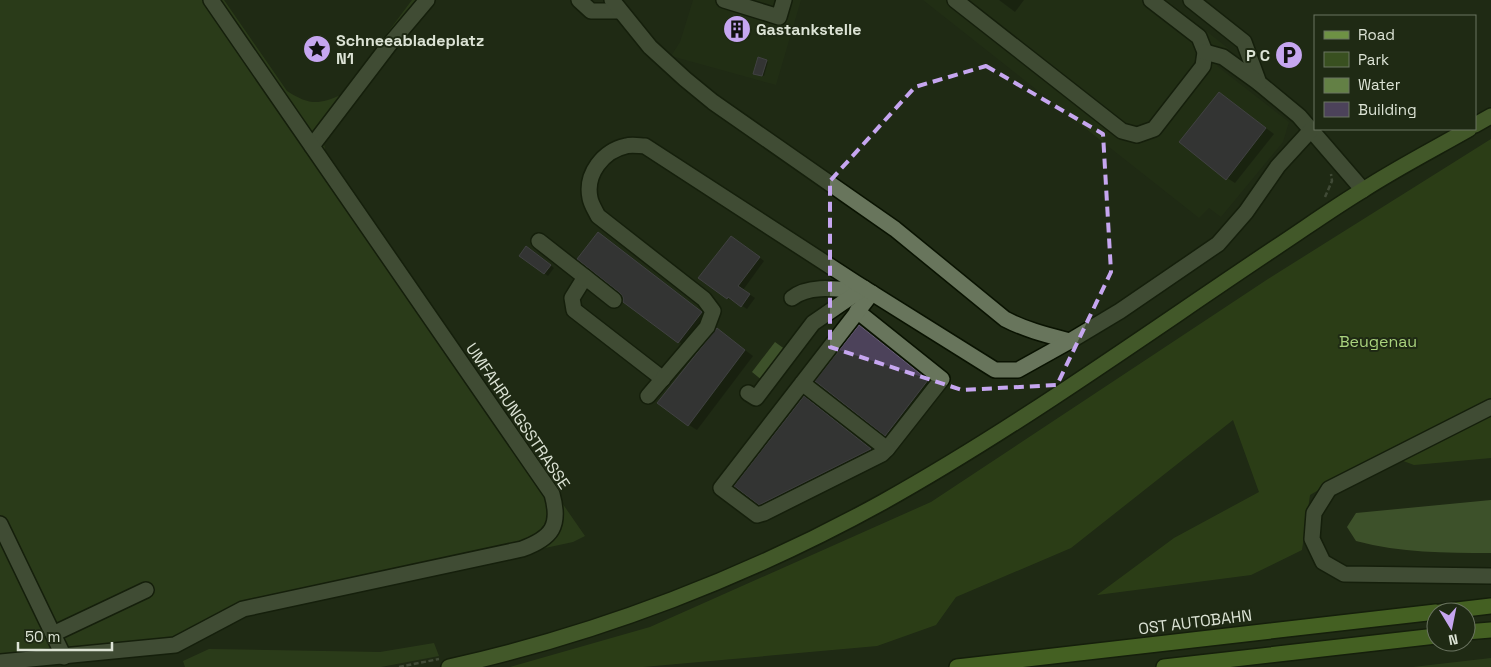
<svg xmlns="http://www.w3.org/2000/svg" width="1491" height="667" font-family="'Space Grotesk',sans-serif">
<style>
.built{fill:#253316}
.green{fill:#395020}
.forest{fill:#3b561a}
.water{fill:#638045}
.shadow{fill:#0007}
.building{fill:#4c425a;stroke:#695e78}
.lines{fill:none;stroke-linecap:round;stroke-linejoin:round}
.minor-casing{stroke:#091201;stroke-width:18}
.major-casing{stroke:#091201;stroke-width:18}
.highway-casing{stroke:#091201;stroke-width:18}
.path{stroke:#69725f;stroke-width:2.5;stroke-dasharray:5 2.5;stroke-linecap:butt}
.minor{stroke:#68755c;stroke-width:15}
.major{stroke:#6e9144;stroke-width:15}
.highway{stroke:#72a334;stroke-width:15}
.marked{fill:none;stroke:#c6a6f0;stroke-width:4;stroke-dasharray:10 6;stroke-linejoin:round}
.labels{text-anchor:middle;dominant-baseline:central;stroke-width:4;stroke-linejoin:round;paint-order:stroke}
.poi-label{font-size:16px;font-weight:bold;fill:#dce3d5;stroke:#1f2a14;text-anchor:start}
.park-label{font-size:16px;fill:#a9d37d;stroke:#1f2a14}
.street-label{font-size:16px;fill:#dce3d5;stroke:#1f2a14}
</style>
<rect width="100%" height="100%" fill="#1f2a14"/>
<g class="built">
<path d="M693,0h108l-25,85 -105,-29 9,-14z"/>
<path d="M923,0h244l62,49 -12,17 72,56 -6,20 -62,75 -12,-9 -10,10z"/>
</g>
<g class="green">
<path d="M0,0h224l63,91c22,14 31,14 54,4l71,-95h7l-74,98 -21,46 4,22 257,370 -12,6 -329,71 -70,37 -174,14z"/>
<path d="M434,643l5,13 -58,11h-196l-2,-6 26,-12 171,3z"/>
<path d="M1491,658v9h-78z"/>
</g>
<path class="forest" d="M1491,139v319l-77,7 -32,-12 -72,42 -8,55 -51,25 -154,20 77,-57 85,-46 -26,-72 -162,128 -115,49 -20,28 -59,21 -234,21h-133l140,-40 281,-125 337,-223z"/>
<g class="water">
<path d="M775,342l11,8 -23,31 -11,-9z"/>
<path d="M1491,500v53c-46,0 -90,0 -135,-12l-9,-14 9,-14z"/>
</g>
<g class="shadow">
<path d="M999,0h25l-9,12z"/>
<path d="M748,26l4,3 -3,10 -21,-8z"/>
<path d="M758,59l10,3 -4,14 -8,-2z"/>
<path d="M1219,93l55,41 -39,49 -8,-5z"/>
<path d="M598,234l112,84 -23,29 -8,-5 -55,-45z"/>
<path d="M737,240l27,21 -21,29 12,8 -8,11 -14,-9v1l-6,-3z"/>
<path d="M531,250l23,18 -6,8 -4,-3z"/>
<path d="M859,327l9,5 68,54 -41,54 -78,-59z"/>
<path d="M725,335l28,21 -56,74 -8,-5z"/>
<path d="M804,398l75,56 -110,55 -9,-5z"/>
</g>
<g class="building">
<path d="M730,20l19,5 -4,12 -19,-5z"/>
<path d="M758,57l9,3 -5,16 -9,-2z"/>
<path d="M1219,92l47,36 -40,52 -47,-38z"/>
<path d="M598,232l104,80 -24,31 -55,-41v-5l-3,-4 -43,-34z"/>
<path d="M731,236l29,21 -22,29 12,8 -9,13 -13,-10 -1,2 -29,-21z"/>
<path d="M526,246l25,19 -7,9 -25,-18z"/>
<path d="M859,325l69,55 -43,56 -70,-55z"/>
<path d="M717,328l28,22 -57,76 -31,-23z"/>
<path d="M804,396l67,53 -112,56 -25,-19z"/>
</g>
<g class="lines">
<g class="minor-casing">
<g id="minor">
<path d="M579,0l12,11h29"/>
<path d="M612,0l38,47 35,32 28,23 182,127 110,90c21,11 42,16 65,22"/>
<path d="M724,0l55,17 5,-17"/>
<path d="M955,0l167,131 15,4 17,-6 49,-63 2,-14 -6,-15 -48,-37"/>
<path d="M1191,0l53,42 15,41 40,33 64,74"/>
<path d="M1205,52l18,5 36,26"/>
<path d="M312,146l77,-101 38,-45"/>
<path d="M539,241l46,36 -13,21 2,12 89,69"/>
<path d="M585,277l29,23"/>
<path d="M792,298c17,-14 46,-9 67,-7"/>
<path d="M857,311l85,68 -55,70"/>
<path d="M802,383l85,66 -5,5 -118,59 -7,2 -36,-27 151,-195"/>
<path d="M748,393l8,5 57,-75 51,-35"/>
<path d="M648,396l59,-69 6,-16 -9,-12 -106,-83c-3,-6 -7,-12 -8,-18 -5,-24 13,-47 36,-52 6,-2 14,0 19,0l211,137 139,87h23l52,-29 50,-30 98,-67 28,-32 32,-46 33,-36"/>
<path d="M1491,407l-162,82 -15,24 -2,26 11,23 21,12 147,2"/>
<path d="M0,524l64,133"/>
<path d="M53,634l93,-44"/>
<path d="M0,662l175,-17 68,-36 279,-60c30,-11 39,-23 30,-55l-341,-494"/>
</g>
</g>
<g class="major-casing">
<g id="major">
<path d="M1475,125l16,-9"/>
<path d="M449,667c150,-33 300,-91 434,-165 136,-76 263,-168 392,-254 29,-19 58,-40 88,-58 34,-22 71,-41 106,-61"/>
</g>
</g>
<g class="highway-casing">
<g id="highway">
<path d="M1440,612l51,-6"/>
<path d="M1466,632l25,-2"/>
<path d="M957,667l479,-55"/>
<path d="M1164,667l272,-31"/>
</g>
</g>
<g class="path">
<path d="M1325,197l7,-16 -1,-7"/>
<path d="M399,667l40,-8"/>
</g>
<use href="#minor" class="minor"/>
<use href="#major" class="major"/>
<use href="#highway" class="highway"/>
</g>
<path d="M0 0H1491V667H0ZM986,66l117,68 8,138 -54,113 -95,5 -132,-43v-166l85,-94z" fill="#1f2a14" fill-opacity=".55" fill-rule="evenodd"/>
<path class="marked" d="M986,66l117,68 8,138 -54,113 -95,5 -132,-43v-166l85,-94z"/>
<defs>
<g id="building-disc" transform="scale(1.4375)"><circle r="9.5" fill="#c6a6f0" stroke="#1f2a14"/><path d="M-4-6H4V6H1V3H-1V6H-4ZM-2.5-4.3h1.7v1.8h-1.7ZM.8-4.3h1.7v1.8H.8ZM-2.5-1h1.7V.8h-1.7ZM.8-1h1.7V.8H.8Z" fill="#111"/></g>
<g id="sight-disc" transform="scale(1.4375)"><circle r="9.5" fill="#c6a6f0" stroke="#1f2a14"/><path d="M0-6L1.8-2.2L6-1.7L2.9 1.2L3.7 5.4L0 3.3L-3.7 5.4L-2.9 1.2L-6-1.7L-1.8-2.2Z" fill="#111"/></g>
<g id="parking-disc" transform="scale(1.4375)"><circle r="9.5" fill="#c6a6f0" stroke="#1f2a14"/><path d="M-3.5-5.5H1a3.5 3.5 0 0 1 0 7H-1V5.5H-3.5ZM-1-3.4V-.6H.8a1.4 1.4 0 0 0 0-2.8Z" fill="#111"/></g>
</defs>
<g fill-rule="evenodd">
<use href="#building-disc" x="737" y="29"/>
<use href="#sight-disc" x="317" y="49"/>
<use href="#parking-disc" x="1289" y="55"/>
</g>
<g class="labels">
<g class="poi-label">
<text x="756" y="29">Gastankstelle</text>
<text x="336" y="40">Schneeabladeplatz<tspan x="336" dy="18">N1</tspan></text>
<text x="1270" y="55" text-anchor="end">P C</text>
</g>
<g class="park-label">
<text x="1378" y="341">Beugenau</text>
</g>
<g class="street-label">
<text transform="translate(518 416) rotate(56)">UMFAHRUNGSSTRASSE</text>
<text transform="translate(1195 622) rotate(-7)">OST AUTOBAHN</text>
</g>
</g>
<rect x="1314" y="15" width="162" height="115" fill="#1f2a14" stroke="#6b7461"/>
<rect x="1324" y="31" width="25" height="8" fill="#6e9144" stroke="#6b7461"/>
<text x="1358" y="40" font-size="15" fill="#dce3d5">Road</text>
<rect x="1324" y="52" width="25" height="15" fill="#395020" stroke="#6b7461"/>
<text x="1358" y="65" font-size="15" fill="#dce3d5">Park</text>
<rect x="1324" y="78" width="25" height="15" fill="#638045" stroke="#6b7461"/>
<text x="1358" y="90" font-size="15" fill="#dce3d5">Water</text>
<rect x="1324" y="102" width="25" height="15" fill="#4c425a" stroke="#6b7461"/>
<text x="1358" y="115" font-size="15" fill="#dce3d5">Building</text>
<g transform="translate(1451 627) rotate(170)"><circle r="24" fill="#1f2a14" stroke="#6b7461"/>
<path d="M0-4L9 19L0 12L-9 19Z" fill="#c6a6f0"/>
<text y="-8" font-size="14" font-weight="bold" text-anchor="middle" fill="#dce3d5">N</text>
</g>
<path d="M18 642v8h94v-8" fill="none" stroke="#dce3d5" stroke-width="2.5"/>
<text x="25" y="642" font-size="15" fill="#dce3d5" stroke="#1f2a14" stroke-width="4" paint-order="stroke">50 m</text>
</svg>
